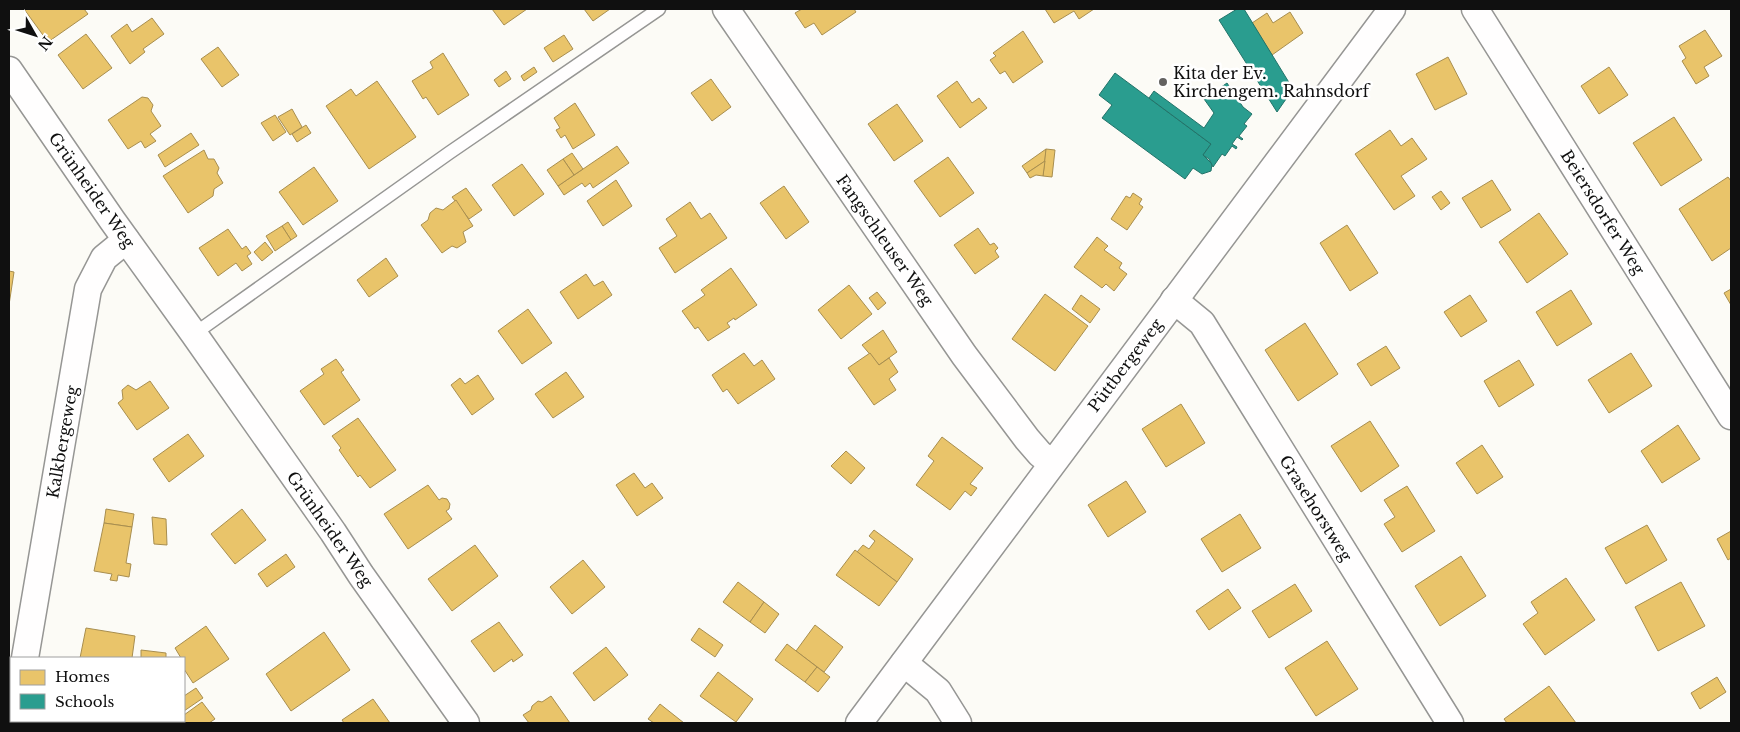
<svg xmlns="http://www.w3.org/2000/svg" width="1740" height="732" font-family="'Libre Baskerville',serif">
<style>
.homes{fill:#e9c46a;stroke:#a88e4f}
.schools{fill:#2a9d8f;stroke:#227369}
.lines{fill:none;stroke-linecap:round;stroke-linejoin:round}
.service-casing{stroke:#969694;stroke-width:15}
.minor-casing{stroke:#969694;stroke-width:29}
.service{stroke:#fffefe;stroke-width:12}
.minor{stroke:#fffefe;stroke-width:26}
.poi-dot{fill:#636260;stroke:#fff;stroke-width:2}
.labels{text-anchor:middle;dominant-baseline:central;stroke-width:5;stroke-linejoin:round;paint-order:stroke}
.poi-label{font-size:16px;fill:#101010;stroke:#fff;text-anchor:start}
.street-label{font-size:16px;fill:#101010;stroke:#fff}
</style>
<rect width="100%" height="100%" fill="#fcfbf6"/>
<g class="homes">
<path d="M24,9h60l4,5 -40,28z"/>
<path d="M492,9h35l-23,16z"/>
<path d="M584,9h26l-17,12z"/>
<path d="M802,9h52l2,3 -34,23 -8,-12 -9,5 -10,-15z"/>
<path d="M1045,9h49l-15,10 -5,-8 -20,12z"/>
<path d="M1290,12l13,21 -31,22 -20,-32 15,-10 6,10z"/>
<path d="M152,18l12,16 -21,15 2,3 -15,12 -19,-28 16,-12 5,8z"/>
<path d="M1705,30l17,26 -18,11 5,9 -13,8 -14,-23 4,-3 -7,-12z"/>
<path d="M1023,31l20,31 -30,21 -8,-12 -5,3 -10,-14 6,-4 -3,-3z"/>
<path d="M86,34l26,34 -29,21 -25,-34z"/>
<path d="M564,35l9,14 -20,13 -9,-14z"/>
<path d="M218,47l21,28 -17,12 -21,-28z"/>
<path d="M443,53l26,42 -31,20 -12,-18 -3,2 -11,-18 21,-13 -3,-6z"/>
<path d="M1448,57l19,37 -32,16 -19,-36z"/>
<path d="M534,67l3,5 -13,9 -3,-5z"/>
<path d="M1609,67l19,28 -29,19 -18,-28z"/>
<path d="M506,71l5,8 -12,8 -5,-7z"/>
<path d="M711,79l20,28 -19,14 -21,-28z"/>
<path d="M377,81l39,56 -47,32 -43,-63 25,-17 5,7z"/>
<path d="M957,81l15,22 7,-5 8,10 -27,20 -23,-32z"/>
<path d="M142,97l6,1 5,7 -2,6 10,15 -11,8 6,7 -11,7 -4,-7 -13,8 -20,-29z"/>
<path d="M575,103l20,32 -22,14 -8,-14 -4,3 -5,-8 4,-2 -6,-10z"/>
<path d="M897,104l26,37 -29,20 -26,-37z"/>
<path d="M292,109l10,18 -12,8 -12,-18z"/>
<path d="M275,115l11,17 -13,9 -12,-18z"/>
<path d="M1674,117l28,43 -41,26 -28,-43z"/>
<path d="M306,125l5,8 -14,9 -5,-8z"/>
<path d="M1390,130l11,16 11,-8 15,21 -26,17 14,20 -21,14 -39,-56z"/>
<path d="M191,133l8,12 -34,22 -7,-12z"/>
<path d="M617,146l12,17 -36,25 -3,-5 -5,4 -3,-4 -18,12 -6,-9z"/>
<path d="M1046,149l-1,12 -18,12 -5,-7z"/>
<path d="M1046,149l9,1 -3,27 -9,-1z"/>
<path d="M204,150l4,9h6l5,9 -2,5 6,10 -9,6 -1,7 -25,17 -25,-37z"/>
<path d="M572,153l11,16 -9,6 -11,-16z"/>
<path d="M948,157l26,36 -34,24 -26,-36z"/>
<path d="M563,159l11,16 -16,11 -11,-16z"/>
<path d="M1045,161l-2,15 -7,-1 -6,3 -3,-5z"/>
<path d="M522,164l22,30 -30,22 -22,-31z"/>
<path d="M314,167l24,34 -35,24 -24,-33z"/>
<path d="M1728,177l3,4v67l-19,13 -33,-52z"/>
<path d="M616,180l16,26 -29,20 -16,-25z"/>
<path d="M1492,180l19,30 -30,18 -19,-30z"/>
<path d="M784,186l25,36 -23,17 -26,-36z"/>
<path d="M466,188l16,22 -13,9 -17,-22z"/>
<path d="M1441,191l9,12 -9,7 -9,-13z"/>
<path d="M1133,193l9,6 -3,5 4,3 -16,23 -16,-11 15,-23 4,2z"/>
<path d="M456,200l17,26 -10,6 3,10 -9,6 -5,-2 -10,7 -21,-28 7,-5 2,-7 6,-5 7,2z"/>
<path d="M690,202l11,17 9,-6 17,25 -52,35 -16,-25 18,-12 -11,-17z"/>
<path d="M1539,213l29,41 -41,29 -28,-41z"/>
<path d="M288,222l9,14 -6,4 -9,-14z"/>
<path d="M1347,225l31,48 -28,18 -30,-48z"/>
<path d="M282,226l9,14 -16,11 -9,-15z"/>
<path d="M978,228l12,17 4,-2 4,5 -3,3 4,6 -24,17 -21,-29z"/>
<path d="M228,229l14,20 4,-3 5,7 -4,3 5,8 -10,7 -6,-8 -18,13 -19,-28z"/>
<path d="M1097,237l11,9 -4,4 18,13 -3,5 8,6 -13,17 -8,-7 -4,4 -28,-21z"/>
<path d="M265,242l8,10 -11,9 -8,-9z"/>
<path d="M386,258l12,18 -29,21 -12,-17z"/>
<path d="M731,268l26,37 -22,15 -1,-2 -7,5 3,4 -22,14 -10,-14 -3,2 -13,-18 23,-16 -4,-5z"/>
<path d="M9,271l5,1 -5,33z"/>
<path d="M586,274l8,12 9,-5 9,14 -34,24 -18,-27z"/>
<path d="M849,285l23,29 -31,25 -23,-29z"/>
<path d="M1731,289v16l-7,-12z"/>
<path d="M1571,290l21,34 -35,22 -21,-34z"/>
<path d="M877,292l9,11 -8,7 -9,-12z"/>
<path d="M1045,294l43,32 -33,45 -43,-32z"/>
<path d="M1081,295l19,14 -10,14 -18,-14z"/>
<path d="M1470,295l17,26 -26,16 -17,-25z"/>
<path d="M528,309l24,34 -30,21 -24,-33z"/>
<path d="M1305,323l33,51 -40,27 -33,-51z"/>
<path d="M883,330l14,22 -18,13 -17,-20z"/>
<path d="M1386,346l14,22 -29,18 -14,-22z"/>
<path d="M744,353l10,13 8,-6 13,19 -37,25 -11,-15 -4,3 -11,-17z"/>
<path d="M870,353l9,12 10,-7 9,14 -9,7 7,11 -22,15 -26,-37z"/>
<path d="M1631,353l21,33 -43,27 -21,-33z"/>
<path d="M336,359l8,11 -3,2 19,28 -36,25 -24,-34 24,-17 -3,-5z"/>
<path d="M1519,360l15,25 -35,22 -15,-26z"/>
<path d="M566,372l18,25 -31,21 -18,-24z"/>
<path d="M478,375l16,24 -22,16 -21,-30 9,-7 5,6z"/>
<path d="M150,381l19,27 -32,22 -19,-27 5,-4 -1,-9 6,-5 8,5z"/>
<path d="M1181,404l24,39 -39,24 -24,-38z"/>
<path d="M358,418l38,52 -26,18 -10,-13 -2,2 -19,-27 2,-2 -9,-12z"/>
<path d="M1370,421l29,45 -38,26 -30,-46z"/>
<path d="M1678,425l22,34 -38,24 -21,-32z"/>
<path d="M188,434l16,22 -35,26 -16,-23z"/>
<path d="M942,437l41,31 -13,16 7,4 -6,8 -6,-5 -15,19 -34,-25 18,-24 -6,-5z"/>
<path d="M1482,445l21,32 -26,17 -21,-31z"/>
<path d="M846,451l19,17 -14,16 -20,-18z"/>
<path d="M634,473l11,15 7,-5 11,15 -26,18 -21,-31z"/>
<path d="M1126,481l20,31 -38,25 -20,-32z"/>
<path d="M428,485l11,15 3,-2 5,1 3,5 -1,5 -3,2 6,8 -44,30 -24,-35z"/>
<path d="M1407,486l28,45 -33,21 -18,-28 11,-7 -11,-17z"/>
<path d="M106,509l28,5 -2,13 -28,-4z"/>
<path d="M242,509l24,31 -31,24 -24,-30z"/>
<path d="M1240,514l21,34 -39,24 -21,-33z"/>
<path d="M152,517l14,2 1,26 -13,-1z"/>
<path d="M104,523l28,4 -6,36 5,1 -2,13 -11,-2 -1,6 -7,-1 2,-6 -18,-3z"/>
<path d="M1647,525l20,35 -41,24 -21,-36z"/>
<path d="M874,530l39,29 -16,23 -40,-30 6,-7 6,4 6,-8 -6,-5z"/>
<path d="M1731,531v27l-3,2 -11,-21z"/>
<path d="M475,545l23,31 -46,35 -24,-32z"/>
<path d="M855,550l42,32 -18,24 -43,-31z"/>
<path d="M286,554l9,13 -28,20 -9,-13z"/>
<path d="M1461,556l25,40 -46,30 -25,-40z"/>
<path d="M583,560l22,27 -33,27 -22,-27z"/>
<path d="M1566,578l29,42 -50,35 -22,-31 15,-11 -7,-11z"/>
<path d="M738,582l26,20 -14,20 -27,-20z"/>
<path d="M1681,582l24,44 -47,25 -23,-44z"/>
<path d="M1295,584l17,27 -43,27 -17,-27z"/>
<path d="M1228,589l13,19 -32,22 -13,-19z"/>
<path d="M764,602l15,12 -14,19 -15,-11z"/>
<path d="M499,622l24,33 -10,7 -1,-3 -18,13 -23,-31z"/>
<path d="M815,625l28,22 -19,25 -28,-21z"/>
<path d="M206,626l23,33 -36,24 -9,-14v-11h-3l-6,-10z"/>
<path d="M86,628l49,8 -3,22h-52z"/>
<path d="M699,628l24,17 -8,12 -24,-17z"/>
<path d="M324,632l26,38 -59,41 -25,-37z"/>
<path d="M1327,641l31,48 -42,27 -31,-48z"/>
<path d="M787,644l30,23 -12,15 -30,-22z"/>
<path d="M606,647l22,28 -34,26 -21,-28z"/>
<path d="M141,650l25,3v5h-25z"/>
<path d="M817,667l13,10 -12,15 -13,-10z"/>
<path d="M718,672l35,27 -17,23 -36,-26z"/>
<path d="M1717,677l9,15 -26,17 -9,-16z"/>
<path d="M1549,686l27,37h-69l-3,-4z"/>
<path d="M196,688l7,10 -19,13v-15z"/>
<path d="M551,696l19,27h-41l-6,-8 8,-5 1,-4 6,-5 4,1z"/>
<path d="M373,699l17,24h-46l-2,-3z"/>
<path d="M202,702l13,17 -6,4h-25l-2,-2h2v-6z"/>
<path d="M660,704l24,19h-30l-6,-4z"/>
</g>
<g class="schools">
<path d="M1237,9h7l49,80 -16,23 -58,-92z"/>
<path d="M1115,73l96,71 -8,11 9,9 -1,7 -9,3 -9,-6 -8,11 -83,-61 10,-13 -13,-10z"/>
<path d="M1227,83l16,24 9,7 -8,10 3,2 -8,10 4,3 -1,1 -5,-3 -5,7 5,3 -1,2 -4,-3 -7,10 -3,-2 -9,13 -4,-8 -6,-4 8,-11 -62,-46 5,-7 50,37 10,-15 -10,-14z"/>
</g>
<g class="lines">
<g class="service-casing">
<path id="service" d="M194,334l255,-181 210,-144"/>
</g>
<g class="minor-casing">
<g id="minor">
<path d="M726,9l238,346 63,84 13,15 12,9"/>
<path d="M1475,9l256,407"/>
<path d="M9,70l103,150 82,114 139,198 28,43 105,148"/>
<path d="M1174,300l28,23 248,400"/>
<path d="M25,658l63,-369 16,-31 22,-18"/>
<path d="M904,663l34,28 20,32"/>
<path d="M14,723v-2"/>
<path d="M859,723l533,-714"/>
</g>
</g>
<use href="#service" class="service"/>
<use href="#minor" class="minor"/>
</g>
<circle class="poi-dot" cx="1163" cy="82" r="5"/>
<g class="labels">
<g class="poi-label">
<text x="1173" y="73">Kita der Ev.<tspan x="1173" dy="18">Kirchengem. Rahnsdorf</tspan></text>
</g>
<g class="street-label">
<text transform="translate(92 190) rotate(55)">Grünheider Weg</text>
<text transform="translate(1603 212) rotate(58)">Beiersdorfer Weg</text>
<text transform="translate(885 240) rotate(55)">Fangschleuser Weg</text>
<text transform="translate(1125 365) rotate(-53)">Püttbergeweg</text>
<text transform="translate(62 442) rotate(-80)">Kalkbergeweg</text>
<text transform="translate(1316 508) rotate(58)">Grasehorstweg</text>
<text transform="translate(330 529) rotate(55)">Grünheider Weg</text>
</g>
</g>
<rect width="1740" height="732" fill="none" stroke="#101010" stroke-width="20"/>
<rect x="10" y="657" width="175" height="65" fill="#ffffff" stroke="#9f9f9f"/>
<rect x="20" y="670" width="25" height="15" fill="#e9c46a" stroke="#9f9f9f"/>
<text x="55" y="682" font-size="15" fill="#101010">Homes</text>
<rect x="20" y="694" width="25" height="15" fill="#2a9d8f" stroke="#9f9f9f"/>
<text x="55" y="707" font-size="15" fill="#101010">Schools</text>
<g transform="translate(35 35) rotate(129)" stroke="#ffffff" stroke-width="4" paint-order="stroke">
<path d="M0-4L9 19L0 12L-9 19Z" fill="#101010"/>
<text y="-8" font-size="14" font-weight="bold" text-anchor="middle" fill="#101010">N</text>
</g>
</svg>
